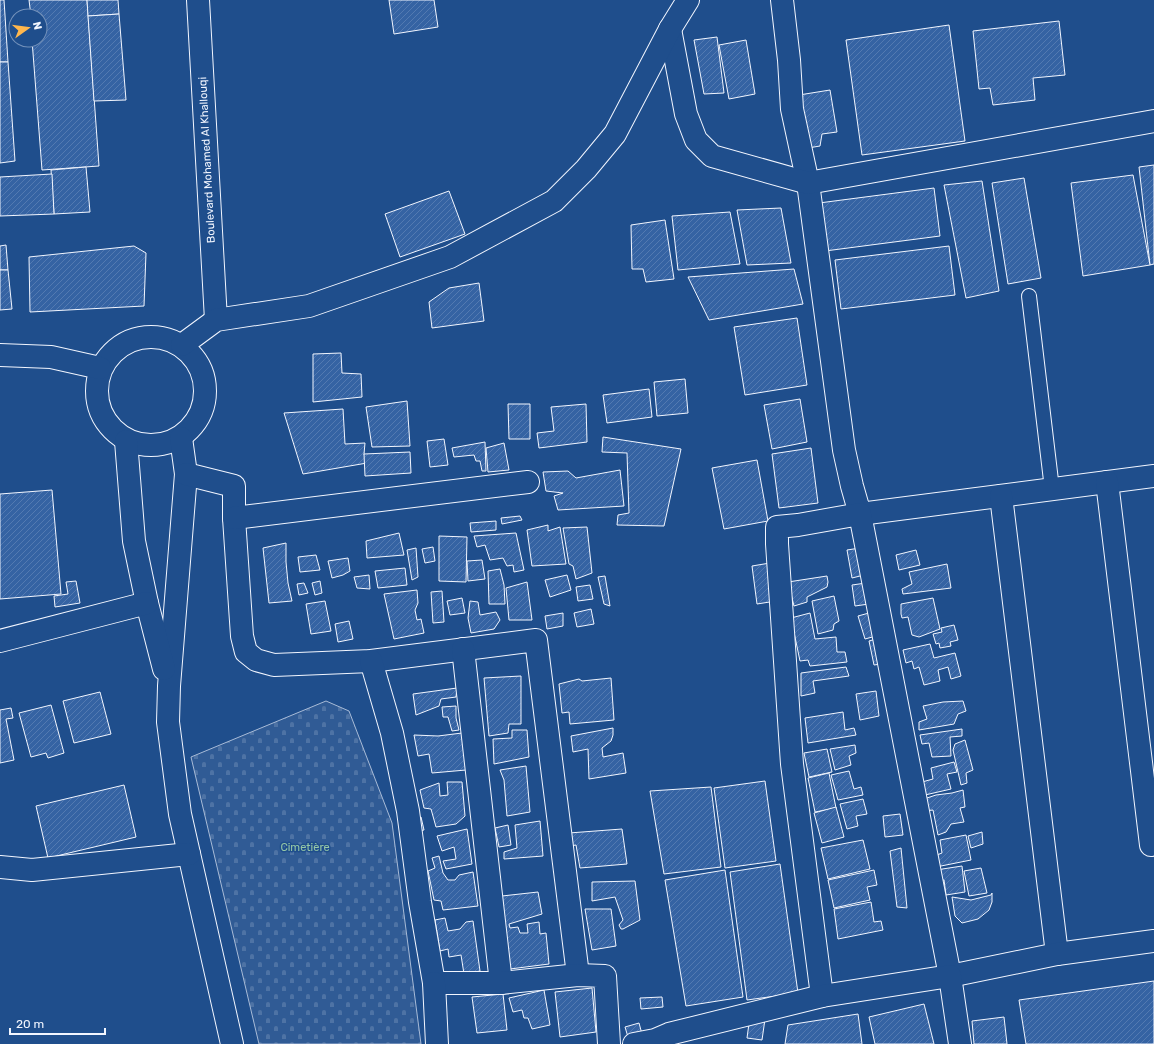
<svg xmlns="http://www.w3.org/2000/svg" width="1154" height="1044" font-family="Rubik,sans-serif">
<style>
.cemetery{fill:url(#cemetery-stones);stroke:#a8bbd7}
.building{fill:url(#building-hatch);stroke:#f2f6ff}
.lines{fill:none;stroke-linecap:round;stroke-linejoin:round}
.lane-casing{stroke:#f2f6ff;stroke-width:16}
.street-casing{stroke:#f2f6ff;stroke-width:24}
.lane{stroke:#1f4e8c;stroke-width:14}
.street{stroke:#1f4e8c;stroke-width:22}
.labels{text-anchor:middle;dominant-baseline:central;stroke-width:3;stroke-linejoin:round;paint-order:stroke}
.street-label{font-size:11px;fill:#f2f6ff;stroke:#1f4e8c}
.park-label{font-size:11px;fill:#97c8a6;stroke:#1f4e8c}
</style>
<defs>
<pattern id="cemetery-stones" width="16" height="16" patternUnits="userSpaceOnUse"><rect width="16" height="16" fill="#305b95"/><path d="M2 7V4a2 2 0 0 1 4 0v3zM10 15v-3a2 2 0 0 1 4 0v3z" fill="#4e73a5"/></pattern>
<pattern id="building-hatch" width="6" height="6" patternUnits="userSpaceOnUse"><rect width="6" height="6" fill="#3563a3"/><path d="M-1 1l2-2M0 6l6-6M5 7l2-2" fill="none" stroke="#537ab1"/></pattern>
</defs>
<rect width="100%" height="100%" fill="#1f4e8c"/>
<path class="cemetery" d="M326,701l23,10 43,112 29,221h-162l-68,-287z"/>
<g class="building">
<path d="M0,0h4l4,62h-8z"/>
<path d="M29,0h58l12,166 -57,4 -10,-130h8v-24h-9z"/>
<path d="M87,0h31l1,14 -31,2z"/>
<path d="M389,0h45l4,27 -44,7z"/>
<path d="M119,14l7,86 -32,1 -6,-85z"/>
<path d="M1059,21l6,54 -32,3 2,22 -42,5 -3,-17 -11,1 -6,-58z"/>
<path d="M949,25l16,116 -103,14 -16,-115z"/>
<path d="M717,37l7,56 -20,1 -10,-54z"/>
<path d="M746,40l9,54 -26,5 -10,-54z"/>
<path d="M0,62h8l7,99 -15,2z"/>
<path d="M830,90l7,42 -15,2 -2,12 -12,2 -9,-53z"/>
<path d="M1154,165v99l-4,1 -11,-98z"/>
<path d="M86,167l4,45 -36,2 -3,-44z"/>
<path d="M52,174l2,40 -54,2v-39z"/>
<path d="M1133,175l17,90 -67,11 -12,-93z"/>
<path d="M1024,178l17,100 -33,6 -16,-101z"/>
<path d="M982,181l17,110 -33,7 -22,-113z"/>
<path d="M934,188l6,48 -115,15 -6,-48z"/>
<path d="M449,191l16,43 -65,23 -15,-43z"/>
<path d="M781,208l10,55 -44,2 -10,-55z"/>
<path d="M730,212l10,52 -62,6 -6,-54z"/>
<path d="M665,220l9,59 -28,3 -3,-13h-11l-1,-44z"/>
<path d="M6,245l2,25h-8v-24z"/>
<path d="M134,246l12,7 -2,53 -114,6 -1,-55z"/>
<path d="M949,246l6,49 -114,14 -6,-49z"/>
<path d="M794,269l9,35 -94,16 -21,-43z"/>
<path d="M0,270h8l4,39 -12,1z"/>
<path d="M479,283l5,38 -52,7 -3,-26 20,-14z"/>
<path d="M797,318l10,67 -62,10 -11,-68z"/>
<path d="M341,353l1,20 19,1 1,23 -49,5v-48z"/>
<path d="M685,379l3,34 -31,3 -3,-34z"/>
<path d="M649,389l3,28 -45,6 -4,-28z"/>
<path d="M800,399l7,43 -35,7 -8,-44z"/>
<path d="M407,401l3,45 -38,1 -6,-40z"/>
<path d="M508,404h22v35h-21z"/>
<path d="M586,404l1,38 -48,6 -2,-15 17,-2 -3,-24z"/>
<path d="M343,409l2,35 20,-1 -1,11 3,9 -64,11 -19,-61z"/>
<path d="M603,437l78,12 -17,77 -47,-1 1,-10 11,-2 -2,-60 -25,-1z"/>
<path d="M444,439l4,26 -18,2 -3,-26z"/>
<path d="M485,442l1,29h-4l-2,-10h-4l-2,-6 -20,2 -2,-9z"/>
<path d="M504,443l5,27 -21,2 -2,-24z"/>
<path d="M811,448l7,55 -39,5 -7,-54z"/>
<path d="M410,452l1,21 -46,3 -1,-22z"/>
<path d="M757,460l11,61 -44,8 -12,-61z"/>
<path d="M620,470l4,36 -66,4 -4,-14 9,-3 -17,-2 -3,-19 25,-1 8,7z"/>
<path d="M52,490l9,104 -61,5v-105z"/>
<path d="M520,516l2,4 -20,4 -1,-6z"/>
<path d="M496,521v9l-25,2 -1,-9z"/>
<path d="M548,525v6l12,-4 6,37 -34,2 -5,-36z"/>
<path d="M587,527l5,46 -16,6 -3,-13 -4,-2 -6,-36z"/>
<path d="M399,533l5,22 -37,3 -1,-17z"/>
<path d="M516,533l8,37 -10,2 -1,-7 -6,1 -4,-8 -13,2 -5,-15 -8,2 -3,-11z"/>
<path d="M439,536l28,1 -1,45 -27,-1z"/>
<path d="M286,543v19l2,21 4,18 -23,2 -6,-55z"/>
<path d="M433,547l2,14 -10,2 -3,-14z"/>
<path d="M416,548l2,29 -6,3 -5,-30z"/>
<path d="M860,548l4,27 -12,3 -5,-28z"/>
<path d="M916,550l4,15 -21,5 -3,-15z"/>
<path d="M316,555l4,15 -20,2 -2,-15z"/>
<path d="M348,558l2,13 -7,4 -11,3 -4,-17z"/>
<path d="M482,560l3,19 -17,2 -1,-20z"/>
<path d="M770,563l6,38 -19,3 -5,-38z"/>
<path d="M947,564l4,24 -48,6 -1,-5 10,-5 -3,-12z"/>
<path d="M405,568l2,17 -29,3 -3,-17z"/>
<path d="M500,569l4,16 1,19h-16l-1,-33z"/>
<path d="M369,575l1,14 -13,-1 -3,-11z"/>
<path d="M567,575l4,15 -21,7 -5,-17z"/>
<path d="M605,576l5,30 -6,-2 -6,-27z"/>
<path d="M827,576l1,6 -1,5 -20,10v5l-13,4 -6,-24z"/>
<path d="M76,581l4,22 -25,4 -1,-11 14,-2 -2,-12z"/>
<path d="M320,581l2,12 -7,2 -3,-12z"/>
<path d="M527,582l5,38h-23l-3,-32z"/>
<path d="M304,583l4,10 -9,2 -2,-11z"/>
<path d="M866,583l3,21 -14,2 -3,-21z"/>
<path d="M590,585l3,14 -15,2 -2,-14z"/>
<path d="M417,590l1,13 -3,7 2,10 4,-1 3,14 -30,6 -10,-45z"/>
<path d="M442,591l2,31 -11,1 -2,-31z"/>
<path d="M834,596l5,25 -5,3 -1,6 -15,4 -6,-33z"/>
<path d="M462,598l3,15 -15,2 -3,-14z"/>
<path d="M933,598l7,31 -21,8 -7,-2 -4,-18 -6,1 -1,-4v-10z"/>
<path d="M325,601l6,30 -20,3 -5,-30z"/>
<path d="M470,601l8,1 2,13 16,-3 4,8 -6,9 -23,4 -3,-15z"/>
<path d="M591,609l3,15 -17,3 -3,-14z"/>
<path d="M563,613v13l-16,3 -2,-13z"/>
<path d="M810,613l5,26 21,-2 1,15h8l2,10 -37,4 -2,-6 -8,1 -9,-43z"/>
<path d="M869,613l7,23 -11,3 -7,-23z"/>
<path d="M349,621l4,18 -15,3 -3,-18z"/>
<path d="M954,625l4,15 -8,2 1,4 -11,2 -1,-5 -3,1 -3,-10 9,-2 -1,-4z"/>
<path d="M876,639l5,25 -7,1 -5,-24z"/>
<path d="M930,644l4,14 21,-5 6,23 -10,3 -3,-12 -10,3 2,11 -16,4 -5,-18 -5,2 -2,-8 -6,2 -3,-13z"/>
<path d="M846,667l3,9 -36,5 2,12 -14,3v-23z"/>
<path d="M521,676v48h-12l-1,9 -19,3 -5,-58z"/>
<path d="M611,678l3,42 -44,4 -1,-12 -7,1 -3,-29 20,-5 3,2z"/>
<path d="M457,688l-1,9 -15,2 -2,7 -23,9 -3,-21z"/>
<path d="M876,691l3,25 -19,4 -4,-26z"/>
<path d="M100,692l11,42 -37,9 -11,-42z"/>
<path d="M963,701l3,10 -8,3 -4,10 -35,6v-8l8,-3 -4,-13 20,-4z"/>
<path d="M51,705l13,48 -16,5 -2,-5 -15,4 -12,-44z"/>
<path d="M456,706v12l3,12 -7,1 -4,-14h-5l-1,-10z"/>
<path d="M11,708l2,10 -7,1 8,41 -14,3v-53z"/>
<path d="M843,712l2,18 9,-2 2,7 -48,8 -3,-25z"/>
<path d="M613,728v7l-2,6 -9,7 1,9 20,-4 3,20 -37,6 -1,-30 -15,3 -2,-16z"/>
<path d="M962,729v7l-12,1 1,19 -19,1 -3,-14 -7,1 -2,-9z"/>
<path d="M512,730h15l2,27 -35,7 -1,-25 19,-1z"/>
<path d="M462,733l4,37 -34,3 -3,-19 -11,2 -4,-21 24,1z"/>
<path d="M965,740l8,30 -7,3 1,10 -6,2 -8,-35 2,-6z"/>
<path d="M855,745l1,8 -7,3 2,9 -16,5 -5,-21z"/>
<path d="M827,749l5,23 -23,5 -5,-24z"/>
<path d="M954,762l3,10 -10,2 4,15 -26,6 -3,-13 11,-3 -2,-11z"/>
<path d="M526,766l4,46 -23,4 -3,-36 -4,-10z"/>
<path d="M849,771l5,18 7,-2 2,8 -25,5 -7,-25z"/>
<path d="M829,773l7,35 -21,4 -7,-34z"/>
<path d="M765,781l11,80 -51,7 -11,-80z"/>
<path d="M447,782h15l3,34 -9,8 -20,3 -5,-18 -7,-1 -4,-18 19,-7 1,13 8,-1z"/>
<path d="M124,785l12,52 -88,21 -12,-52z"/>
<path d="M711,787l10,80 -57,7 -14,-83z"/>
<path d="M963,790l2,17 -5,1 4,14 -13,2 -5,8 -8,3 -5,-25 -8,1 -1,-12 12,-4 16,-2z"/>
<path d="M863,799l4,15 -11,2 2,10 -11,3 -7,-25z"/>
<path d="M836,807l8,30 -22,6 -8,-30z"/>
<path d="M900,814l3,21 -18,2 -2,-21z"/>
<path d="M421,817l3,13 -6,1 -2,-12z"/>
<path d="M540,821l3,35 -39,3v-7l13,-4 -2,-23z"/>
<path d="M508,825l3,20 -12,2 -4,-19z"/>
<path d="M467,829l5,35 -26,5 -3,-8 13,-2 -2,-12 -12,4 -5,-15z"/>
<path d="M622,829l5,35 -47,4 -4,-23 -6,1 -1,-13z"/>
<path d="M982,832l1,12 -12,4 -3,-12z"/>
<path d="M966,835l5,25 -35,7 -2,-11 8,-3 -2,-13z"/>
<path d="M863,840l7,29 -42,10 -7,-31z"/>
<path d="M901,848l6,60 -10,-1 -7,-56z"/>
<path d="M439,856l4,17 5,7h7l4,-5 14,-3 5,34 -35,4 -2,-9 -7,-1 -6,-29 7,-3 -3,-10z"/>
<path d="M780,864l18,129 -51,7 -17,-128z"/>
<path d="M962,866l3,26 -19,3 -2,-15h-7l-1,-10z"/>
<path d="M981,868l6,25 -18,3 -5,-25z"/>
<path d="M725,870l18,127 -57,9 -21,-126z"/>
<path d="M874,870l3,15 -10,2 3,13 -36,8 -6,-28z"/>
<path d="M635,881l5,39 -17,9h-2l-2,-4 4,-5 -8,-23 -23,4v-19z"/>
<path d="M538,892l4,22 -33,10 1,4 8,-1 2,6h8l-1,-9 12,-2 1,12 6,-1 3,31 -39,5 -8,-73z"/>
<path d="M992,893v9l-3,8 -11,9 -16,4 -7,-7 -3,-19 19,3 20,-5z"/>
<path d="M871,902l3,20 7,-1 2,9 -45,9 -4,-30z"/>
<path d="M585,909h26l5,37 -24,4z"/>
<path d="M445,918l3,13 12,-2 6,-7 7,-1 7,50 -16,3 -3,-19 -12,2 -1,-8 -8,2 -5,-31z"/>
<path d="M1154,981v63h-128l-7,-44z"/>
<path d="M592,988l4,44 -36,5 -5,-45z"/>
<path d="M544,990l6,35 -18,4 -4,-11h-4l-2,-8 -9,2 -4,-14z"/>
<path d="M503,994l4,36 -30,3 -5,-36z"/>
<path d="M662,997l1,10 -22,2 -1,-11z"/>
<path d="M924,1004l10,40h-59l-6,-27z"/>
<path d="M858,1014l4,30h-77l3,-19z"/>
<path d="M750,1016l15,3 -3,21 -15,-2z"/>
<path d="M1004,1017l3,27h-33l-2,-23z"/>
<path d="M639,1023l3,11 -14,3 -3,-10z"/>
</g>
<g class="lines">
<g class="lane-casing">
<path id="lane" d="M1029,296l23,193"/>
</g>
<g class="street-casing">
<g id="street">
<path d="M198,0l18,320"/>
<path d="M782,0l7,60 3,49 16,74 36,267 8,36 8,28 294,-38"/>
<path d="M670,29l16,85 10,26 16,16 96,27 346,-62"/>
<circle cx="151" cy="391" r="54"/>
<path d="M182,345l34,-25 93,-14 141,-49 104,-56 32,-32 29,-35 55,-105 18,-29"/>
<path d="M0,355l51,2 49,11"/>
<path d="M181,438l5,36 -17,212 -1,36 12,92 52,230"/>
<path d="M126,441l8,100 13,62 17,66"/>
<path d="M186,474l48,12v32l8,118 4,16 10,8 18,5 97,-4 165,-21 42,335"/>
<path d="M1107,482l44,363"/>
<path d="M1001,496l56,458"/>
<path d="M234,518l294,-36"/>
<path d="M0,641l147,-38"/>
<path d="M463,649l38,334"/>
<path d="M371,661l21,72 16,78 12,91 14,81h67l77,-8 27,1 4,68"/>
<path d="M0,867l32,3 157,-16"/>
<path d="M434,983l3,61"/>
<path d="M822,996l-30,-232 -15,-220v-17l21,-2 62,-11 90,462 107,-22 97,-13"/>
<path d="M634,1044l21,-4 14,-6 153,-38 128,-20 10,68"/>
</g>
</g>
<use href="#lane" class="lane"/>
<use href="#street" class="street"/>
</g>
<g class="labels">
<g class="street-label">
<text transform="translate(207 160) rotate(-93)">Boulevard Mohamed Al Khallouqi</text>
</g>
<g class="park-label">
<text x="305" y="847">Cimetière</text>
</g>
</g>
<g transform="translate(28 28) rotate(76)"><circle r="19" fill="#1f4e8c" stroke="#7391ba"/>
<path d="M0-3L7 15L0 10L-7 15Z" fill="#ffb74d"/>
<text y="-6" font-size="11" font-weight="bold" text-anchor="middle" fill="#f2f6ff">N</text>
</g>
<path d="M10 1028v6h95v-6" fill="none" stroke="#f2f6ff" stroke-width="2"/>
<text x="16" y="1028" font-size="12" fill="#f2f6ff" stroke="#1f4e8c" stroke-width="3" paint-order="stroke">20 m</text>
</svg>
